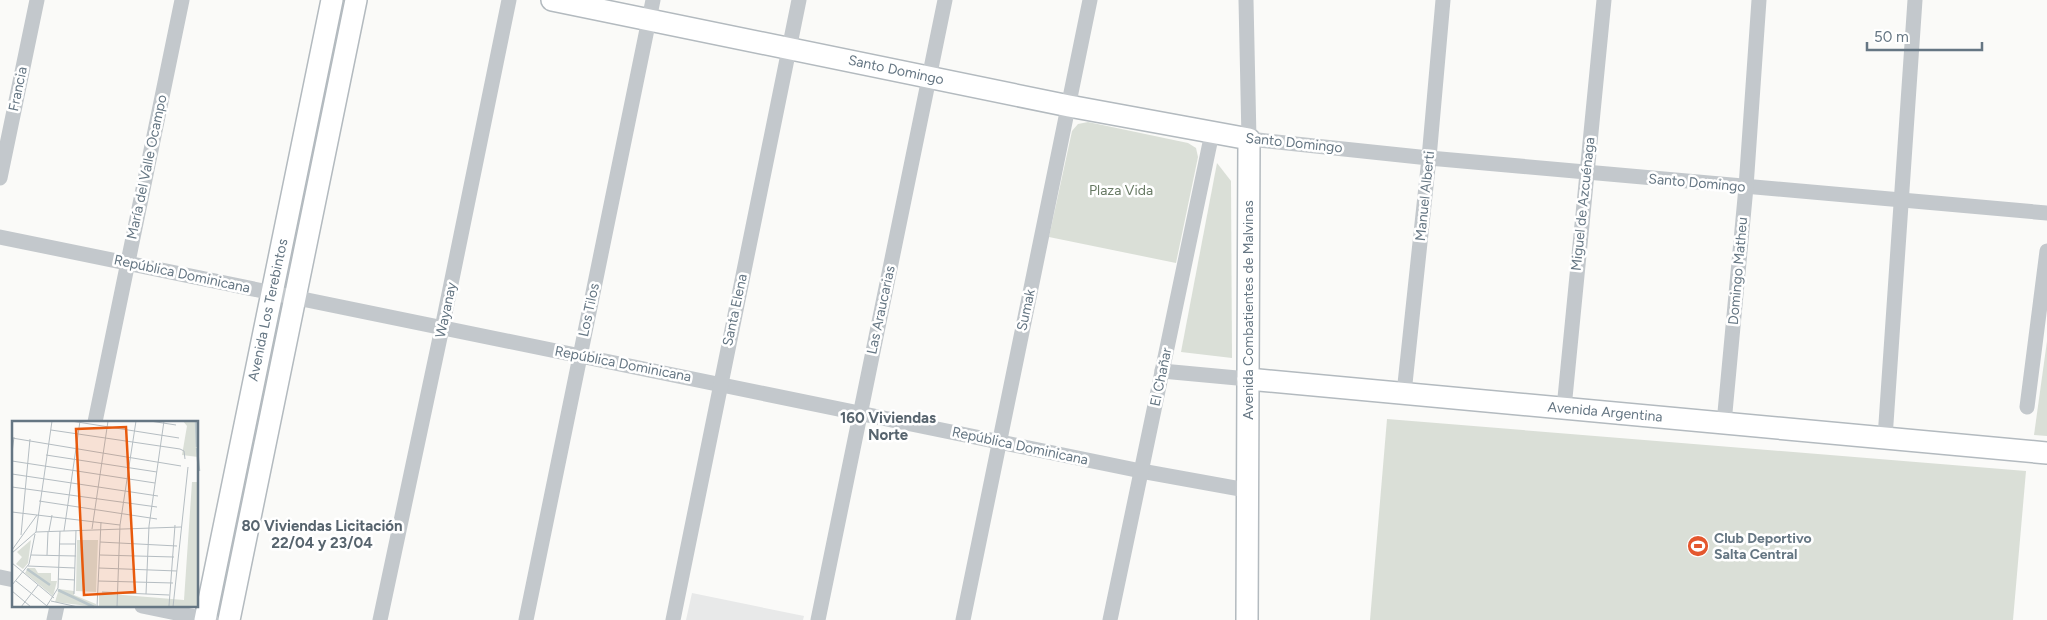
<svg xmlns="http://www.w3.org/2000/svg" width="2047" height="620" font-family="Figtree,sans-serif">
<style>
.built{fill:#e8e9e9}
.green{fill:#dadfd7}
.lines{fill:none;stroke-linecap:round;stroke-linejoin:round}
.secondary-casing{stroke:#b3babf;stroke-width:24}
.street{stroke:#c3c8cc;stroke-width:15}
.secondary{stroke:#fff;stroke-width:21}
.labels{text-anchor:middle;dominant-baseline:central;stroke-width:5;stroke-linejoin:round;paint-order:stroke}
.street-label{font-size:14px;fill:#657683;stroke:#fff}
.park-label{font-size:14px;fill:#687a64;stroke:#fff}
.poi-label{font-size:14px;font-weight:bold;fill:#657683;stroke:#fff;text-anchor:start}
.neighbourhood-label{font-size:15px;font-weight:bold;fill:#57646e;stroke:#fff}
.inset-river{fill:none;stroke:#bbc7cb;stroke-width:2.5}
.inset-road{fill:none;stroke:#b5bdc2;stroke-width:1}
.view{fill:#e8590c;fill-opacity:0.15;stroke:#e8590c;stroke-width:2.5}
.inset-edge{fill:none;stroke:#657683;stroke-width:2.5}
</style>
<rect width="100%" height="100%" fill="#fafaf8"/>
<path class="built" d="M692,593l112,23 -1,4h-117z"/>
<g class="green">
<path d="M1088,122l100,21 8,5 2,9 -22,106 -127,-26 23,-106 6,-7z"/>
<path d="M1217,163l14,18 1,177 -51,-6z"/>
<path d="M2047,341v95l-13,-1z"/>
<path d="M1387,419l639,52 -13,149h-643z"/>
</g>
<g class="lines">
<g class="secondary-casing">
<g id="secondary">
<path d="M552,0l517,106 180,33 -2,481"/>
<path d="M1248,379l799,74"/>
<path d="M205,620l127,-620"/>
<path d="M229,620l127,-620"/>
</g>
</g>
<g class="street">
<path d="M1246,0l3,139 180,19 618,55"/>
<path d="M0,178l37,-178"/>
<path d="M0,237l1141,234 105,19"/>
<path d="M1162,371l86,8"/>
<path d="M1404,393l25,-235 14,-158"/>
<path d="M2027,407l20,-156"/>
<path d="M1564,408l40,-408"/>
<path d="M95,422l87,-422"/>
<path d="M1724,423l22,-236 13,-187"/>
<path d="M1885,438l30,-438"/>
<path d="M0,577l14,3"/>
<path d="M142,606l69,14"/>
<path d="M54,620l3,-14"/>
<path d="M380,620l62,-292 67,-328"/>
<path d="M526,620l127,-620"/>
<path d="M673,620l126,-620"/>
<path d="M818,620l127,-620"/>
<path d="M963,620l127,-620"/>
<path d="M1110,620l102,-487"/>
</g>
<use href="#secondary" class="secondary"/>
</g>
<defs>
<g id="stadium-disc" transform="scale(1.125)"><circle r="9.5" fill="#e4572e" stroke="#fff"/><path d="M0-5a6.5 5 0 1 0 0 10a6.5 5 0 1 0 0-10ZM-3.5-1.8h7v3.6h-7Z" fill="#fff"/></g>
</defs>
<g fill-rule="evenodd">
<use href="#stadium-disc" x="1698" y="546"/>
</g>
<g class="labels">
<g class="street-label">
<text transform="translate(896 70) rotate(12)">Santo Domingo</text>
<text transform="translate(18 89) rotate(-78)">Francia</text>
<text transform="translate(1294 143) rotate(6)">Santo Domingo</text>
<text transform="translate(147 167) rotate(-78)">María del Valle Ocampo</text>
<text transform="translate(1697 183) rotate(5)">Santo Domingo</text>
<text transform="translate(1425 196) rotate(-84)">Manuel Alberti</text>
<text transform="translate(1583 204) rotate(-84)">Miguel de Azcuénaga</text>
<text transform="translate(1738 271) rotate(-85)">Domingo Matheu</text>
<text transform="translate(182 274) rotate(12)">República Dominicana</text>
<text transform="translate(268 310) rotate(-78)">Avenida Los Terebintos</text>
<text transform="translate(446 310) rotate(-78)">Wayanay</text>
<text transform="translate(589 310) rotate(-78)">Los Tilos</text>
<text transform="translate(735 310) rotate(-78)">Santa Elena</text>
<text transform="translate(881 310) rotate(-78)">Las Araucarias</text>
<text transform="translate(1026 310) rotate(-78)">Sumak</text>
<text transform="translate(1248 310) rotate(-90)">Avenida Combatientes de Malvinas</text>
<text transform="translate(623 364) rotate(11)">República Dominicana</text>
<text transform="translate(1161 377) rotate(-78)">El Chañar</text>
<text transform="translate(1605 412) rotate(5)">Avenida Argentina</text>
<text transform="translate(1020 446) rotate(12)">República Dominicana</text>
</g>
<g class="park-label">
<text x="1121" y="190">Plaza Vida</text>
</g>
<g class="poi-label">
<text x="1714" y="538">Club Deportivo<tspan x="1714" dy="16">Salta Central</tspan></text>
</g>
<g class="neighbourhood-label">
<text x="888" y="418">160 Viviendas<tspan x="888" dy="17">Norte</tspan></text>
<text x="322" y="526">80 Viviendas Licitación<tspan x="322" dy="17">22/04 y 23/04</tspan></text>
</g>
</g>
<g transform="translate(12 421)">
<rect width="186" height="186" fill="#fafaf8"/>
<path d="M171,0h15v36l-16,-2 5,-29zM180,61h6v125h-99v-14l85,7zM19,119l-3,23 -5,6 -7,-5 6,-7 -5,-5zM65,119h21l-2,52 -20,-1zM16,147h7l3,5h13v8h6l-4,15 -28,-23zM47,168l15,2v4l22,9v3l-41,-5z" fill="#dadfd7"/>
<path class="inset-river" d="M184,0l1,26M185,27l2,23M15,148l23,16M46,169l36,17"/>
<path class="inset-road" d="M59,0l108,17M138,0l26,4M39,9l129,19 4,2 1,8M0,17l169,28M37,21l3,-21M0,32l2,-16M34,34l111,17M0,40l143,22M0,53l146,22M0,66l145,20M27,80l118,18M0,91l108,13M80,108l16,-108M37,110l3,-16M52,110l16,-110M24,111l145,-5M9,114l9,-96M88,121l77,4M47,123h17M0,129l25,-35M0,132l24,-21 13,-90M19,134l45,1M35,134l1,-23M88,134l74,2M0,142l42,35M16,145l47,2M87,147l78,3M46,158l17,1M4,160l31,25M86,160l75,2M0,164l17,-21 6,-30M0,170l19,16M90,171l67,3M62,173l2,-64M134,173l3,-68 15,-105M39,180l27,6M157,185l6,-81M9,186l17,-22M34,186l12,-19 2,-57M85,186l4,-85M105,186l3,-82 16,-104M161,186l15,-140"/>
<path class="view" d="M114,6l9,165 -51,3 -8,-166z"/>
<rect width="186" height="186" class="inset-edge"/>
</g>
<path d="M1867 42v8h115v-8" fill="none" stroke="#657683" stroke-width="2.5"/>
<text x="1874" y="42" font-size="15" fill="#657683" stroke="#ffffff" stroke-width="4" paint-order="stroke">50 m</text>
</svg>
